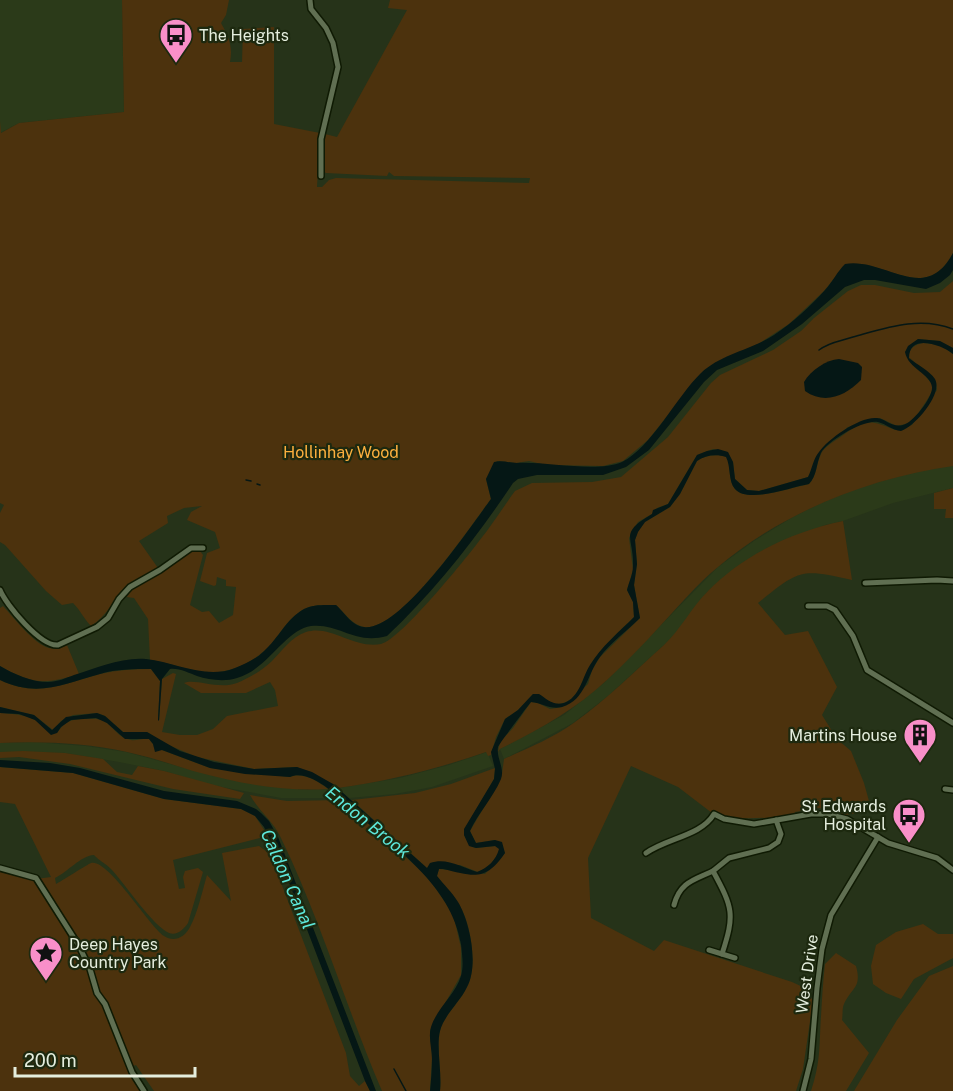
<svg xmlns="http://www.w3.org/2000/svg" width="953" height="1091" font-family="'Public Sans',sans-serif">
<style>
.built{fill:#2b3a19}
.green{fill:#4c320d}
.water{fill:#051715}
.lines{fill:none;stroke-linecap:round;stroke-linejoin:round}
.stream{stroke:#051715;stroke-width:1.5}
.minor-casing{stroke:#0f1a03;stroke-width:8}
.minor{stroke:#606f52;stroke-width:5}
.labels{text-anchor:middle;dominant-baseline:central;stroke-width:4.5;stroke-linejoin:round;paint-order:stroke}
.poi-label{font-size:16px;fill:#e5eede;stroke:#1d290f;text-anchor:start}
.park-label{font-size:16px;fill:#fbaf3e;stroke:#1d290f}
.street-label{font-size:16px;fill:#e5eede;stroke:#1d290f}
.water-label{font-size:18px;font-style:italic;fill:#5de7da;stroke:#1d290f}
</style>
<rect width="100%" height="100%" fill="#263319"/>
<g class="built">
<path d="M0,0h122l2,112 -105,11 -19,10z"/>
<path d="M953,465v23l-60,15 -50,18 -18,4 -61,25 -21,13 -35,28 -34,45 -66,60 -35,27 -69,36 -4,-10 64,-34 41,-33 113,-115 36,-26 39,-24 30,-15 37,-15 62,-17z"/>
<path d="M33,742l53,4 40,6 70,19 72,15 39,4 21,-1 12,9h-59l-70,-13 -47,-14 -45,-9 -54,-9 -65,-1v-9z"/>
<path d="M487,752l6,14 -61,21 -37,7 -46,4 -11,-10 62,-10 49,-13z"/>
</g>
<g class="green">
<path d="M122,0h107l-3,15 -5,8c8,14 12,24 9,39h12l1,-33 31,-2v97l46,9 -3,54h5l7,-7 7,-2 193,5 1,-5 -136,-2 -5,-4 -2,4 -61,-3 -3,-2 -1,-22 3,-15 12,3 70,-127 -19,-2 2,-8h563v253c-28,53 -68,4 -108,12l-21,26 -35,33 -31,20 -38,17 -19,13 -53,66 -25,21 -20,5 -57,-1 -17,-4 -13,2 -19,-2 -11,18 5,20c-20,26 -91,134 -127,128 -12,-2 -19,-14 -28,-22 -10,0 -23,-1 -32,4 -14,8 -21,20 -31,33 -13,16 -35,28 -55,30 -23,2 -45,-9 -68,-12l-2,-41 -14,-21 -7,-1 4,-8 59,-38h10l3,4 -13,50 12,7 7,-1 10,12 14,-8 3,-28 -10,-1v-6l-9,-3 -1,8 -2,1 -14,-5 7,-28 13,-5 -5,-16 -28,-12 4,-8 11,-6 -18,2 -17,8 1,7 -29,18 19,27c-10,6 -24,11 -32,19 -13,13 -19,29 -35,39 -7,-7 -10,-15 -18,-23l-11,2 -16,-14 -41,-46 -5,-3v-29l4,-8 -4,-2v-382l1,12 18,-10 105,-11z"/>
<path d="M953,281v67l-14,-7 -21,-2 -13,13 27,32 1,6 -6,10 -12,18 -6,5 -12,3 -17,-8 -32,9 -22,17 -18,33 -49,14 -12,-1 -12,-11 -2,-17 -6,-10 -14,-3 -16,6 -29,49 -11,4 -5,6 -14,8 -5,8 -4,8 4,32 -6,20 6,12 1,15c-15,15 -33,30 -44,49 -8,12 -10,32 -27,37 -12,4 -19,-7 -30,-9l-15,16 -13,9 -9,18 -5,18 -3,1 -2,-4c-49,17 -97,29 -148,36l-5,-4 -36,-17 -43,2 -57,-12 -31,-13 -19,-12h-24l-18,-16 -8,-3 -24,2 -12,6 -8,9 -19,-15 -34,-8v-27c38,18 63,4 100,-6 17,-4 34,-5 51,-5l9,12 -2,39h1l3,-41 11,-6 3,1 -14,58 18,3h17l16,-6 14,-13 51,-10 -3,-16 -5,-8 -24,11h-45l-17,-10c11,-5 34,7 53,0 12,-5 26,-13 35,-22 10,-10 19,-24 34,-29 24,-8 48,17 75,12 20,-4 93,-95 108,-116 9,-12 17,-25 26,-37l17,-8 60,-1 29,-5 47,-40 43,-54 9,-8 53,-25 28,-19 13,-13 34,-27 13,-6h14l39,8 26,-1z"/>
<path d="M923,343l17,2 13,9v112c-84,12 -170,46 -235,101 -21,17 -39,39 -57,58 -17,19 -36,38 -54,55 -32,30 -69,50 -107,69l-2,3 2,-10 13,-14 18,-26 7,1 12,6 12,-2 26,-23 4,-14 8,-13 40,-39 -6,-33 3,-21 -2,-24 3,-9 7,-9 25,-15 10,-13 17,-33c8,-6 20,-7 30,-4 4,9 1,24 8,32 13,15 57,-2 74,-5 8,-8 7,-20 12,-30 3,-7 12,-12 18,-16 24,-18 29,-20 56,-8l17,-5 25,-35 -1,-8 -27,-25c0,-9 5,-12 14,-14z"/>
<path d="M953,488v30h-8l1,-9h-12v-16z"/>
<path d="M843,521l9,59c-52,-12 -53,-10 -94,23l27,32 23,-4 29,56 -15,28 15,24 14,12 13,32 5,18 -7,11 -17,3 -26,-7 -24,4 -1,5 -70,2 -12,-6 -34,-26 -47,-21 -43,92 3,60 63,33 10,-11 128,42 13,6 8,13 -10,68 -7,22h-356c2,-19 -4,-44 0,-60 4,-16 20,-29 27,-44 11,-20 4,-62 -7,-81 -6,-11 -16,-20 -23,-30l2,-7 46,5 20,-21 -10,-13 -19,3 -6,-12 27,-46 5,-11 2,-15c24,-11 49,-21 71,-37 32,-23 60,-51 89,-77 17,-16 27,-37 44,-54 35,-36 86,-60 135,-70z"/>
<path d="M3,606c11,12 31,38 46,42 7,2 12,0 18,-3l12,29c-34,11 -48,10 -79,-8v-58z"/>
<path d="M0,713c11,1 23,1 33,6 12,6 8,11 24,14 8,-12 15,-14 28,-14 7,0 12,-1 19,2 9,5 14,17 27,19 5,1 12,-2 18,-1l4,5 2,6h7l48,18 80,9c13,-5 28,4 38,12 -45,3 -91,-6 -135,-18 -22,-7 -43,-14 -66,-19 -41,-9 -85,-11 -127,-9z"/>
<path d="M23,751l42,2 38,6 14,13 15,3 6,-9 26,5 80,22 -4,6 -67,-10 -103,-25 -51,-7 -19,1v-6z"/>
<path d="M0,767l73,6 91,26 77,10 14,7 13,20 -95,24 6,29 6,-1 -2,-11 2,-6 13,-3 5,4 -15,51c-4,6 -11,13 -19,10 -16,-7 -44,-49 -57,-63 -5,-6 -13,-9 -18,-15 -14,1 -26,17 -39,23l1,6c4,-2 32,-20 35,-21 17,-5 58,63 73,73 10,7 21,1 26,-9 8,-15 12,-35 17,-52l24,26 -9,-48 37,-7 11,8 76,199 4,23 9,10 6,-5 5,10h-216l-18,-26 -9,3 13,23h-140v-221l36,9 15,-2 -36,-73 -15,-2z"/>
<path d="M495,768l-1,11 -29,50 -1,6 6,11 6,2 20,-2 4,3c-4,11 -12,19 -22,23l-18,-7 -32,4 -76,-69 63,-7 36,-9z"/>
<path d="M250,795l37,6 55,-1 85,76 25,36 3,10 6,26v27l-31,55 2,27 -2,34h-48c-36,-84 -62,-173 -102,-255 -8,-16 -22,-26 -30,-41z"/>
<path d="M923,924l15,10h15v24l-39,21 -13,20 -15,-6 -13,-9 -2,-18 5,-21 20,-13z"/>
<path d="M836,953l20,13c6,22 -4,21 -12,38 -2,4 -1,11 -2,16l27,33 -23,38h-35c10,-30 8,-45 10,-75 1,-17 2,-35 4,-52z"/>
<path d="M953,966v125h-99l43,-71 32,-44z"/>
</g>
<g class="water">
<path d="M953,253v17l-3,5 -10,8 -14,6 -51,-9h-11l-19,7 -43,37 -39,27 -46,19 -13,12 -55,68 -23,17 -23,8h-66l-19,4 -5,4c-36,54 -78,108 -126,153 -33,9 -47,-13 -76,-10 -25,3 -44,44 -74,52 -12,4 -28,2 -40,-2 -9,-3 -17,-8 -27,-7l-8,10 -3,42 -1,-1 2,-39 -9,-12c-17,0 -35,0 -51,5 -37,10 -62,24 -100,6v-14c14,8 31,16 48,16 9,0 18,-4 26,-7 23,-7 47,-18 72,-16 30,3 59,21 89,9 10,-4 21,-9 28,-16 16,-14 23,-33 41,-43 9,-5 22,-4 32,-4 9,8 16,21 28,22 36,5 107,-101 127,-128l-5,-20 8,-17c8,-2 15,1 23,1 27,-2 80,10 105,-1 29,-14 55,-66 79,-89 20,-19 50,-23 73,-38 18,-12 37,-29 51,-45 8,-9 12,-18 20,-26 40,-7 80,42 108,-11z"/>
<path d="M918,339l22,2 13,7v6c-11,-9 -44,-21 -44,4 8,7 20,12 26,21 8,15 -20,47 -34,52 -9,-1 -15,-7 -23,-9 -14,-3 -51,19 -57,31 -5,11 -4,23 -12,31 -18,3 -61,20 -74,5 -7,-8 -4,-23 -9,-32 -9,-3 -21,-2 -29,4l-17,33 -10,13 -25,15 -7,10 -3,8 2,24 -3,21 6,33c-12,12 -30,25 -40,39 -13,17 -14,43 -38,50 -12,3 -19,-4 -31,-5 -4,5 -32,42 -33,45 -2,11 7,21 3,32 -8,19 -23,34 -31,52l6,12 19,-3 7,2 3,11c-20,29 -31,23 -62,16h-4l-2,7c7,9 15,16 21,26 12,20 21,63 9,85 -7,15 -23,28 -27,44 -4,15 2,41 0,60h-10c1,-11 2,-21 2,-32 0,-10 -4,-22 -1,-32 6,-19 24,-32 30,-51 3,-10 1,-22 0,-32 -10,-60 -67,-96 -109,-135 -13,-12 -43,-41 -62,-32l-45,-3 -35,-6 -48,-18 -7,2 -2,-8 -4,-5h-24l-18,-16 -11,-5 -25,2 -10,7 -4,6 -6,2 -16,-15 -16,-6 -19,-1v-6l34,8 18,15 14,-13 31,-4 8,3 18,16h24l33,19 34,11 40,7 43,-2 15,5 21,12 94,84 3,-5c16,-6 32,4 47,9 11,-4 19,-12 22,-23l-4,-3 -19,2 -7,-2 -5,-11v-6l30,-50 1,-10 -4,-17 14,-33 13,-9 15,-16h6c8,5 14,12 25,9 16,-6 18,-25 26,-38 11,-18 29,-33 44,-48l-1,-15 -6,-12c2,-8 6,-16 6,-24 1,-30 -15,-32 19,-52l1,-4 15,-6 29,-49 10,-4 11,-2 10,3 5,10 2,17 12,11 12,1 49,-14c4,-8 5,-18 11,-25 9,-13 41,-36 58,-34 9,1 15,10 26,7 10,-2 30,-28 29,-38 -1,-13 -24,-18 -27,-35l3,-6z"/>
<path d="M839,359l19,4 4,4 -1,13c-16,16 -36,25 -56,11l-1,-9c7,-12 22,-22 35,-23z"/>
<path d="M0,760l50,3 30,5 84,23 73,10 19,8 5,4 8,8 9,16 98,254h-6l-5,-10 -80,-209 -21,-45 -9,-11 -14,-7 -77,-10 -91,-26 -73,-6z"/>
</g>
<g class="lines">
<g class="stream">
<path d="M819,350c10,-8 22,-9 34,-13 33,-9 66,-21 100,-8"/>
<path d="M246,480l5,1"/>
<path d="M257,484l3,1"/>
<path d="M394,1069l12,22"/>
</g>
<g class="minor-casing">
<g id="minor">
<path d="M310,0l1,9 15,19 7,15 5,24 -17,72v37"/>
<path d="M865,583l72,-3 16,1"/>
<path d="M0,590c6,15 41,57 58,55l39,-18 11,-9 11,-19 11,-12 30,-17 31,-22h12"/>
<path d="M808,606h19l8,4 18,26 14,34 86,53"/>
<path d="M945,789l8,1"/>
<path d="M646,853c21,-15 55,-17 68,-39l10,5 30,5 57,-10h17l19,5 41,24 49,15 16,12"/>
<path d="M0,868l36,10 43,68 11,23 7,24 8,11 27,68 12,19"/>
<path d="M674,905c6,-23 20,-25 39,-34"/>
<path d="M709,950l26,8"/>
<path d="M722,954c13,-40 11,-46 -9,-83l16,-13 40,-10 9,-6 3,-8 -5,-14"/>
<path d="M803,1091l8,-32 6,-71 5,-39 9,-34 47,-78"/>
</g>
</g>
<use href="#minor" class="minor"/>
</g>
<defs>
<g id="bus-pin" transform="scale(1.725)"><path d="M0 17L-7.5 6A9.5 9.5 0 1 1 7.5 6Z" fill="#f98fc9" stroke="#1d290f"/><path d="M-5-6H5V4H4V6H2V4H-2V6H-4V4H-5ZM-3.5-4V0h7V-4ZM-3.5 1.2v1.5H-2V1.2ZM2 1.2v1.5H3.5V1.2Z" fill="#111"/></g>
<g id="building-pin" transform="scale(1.725)"><path d="M0 17L-7.5 6A9.5 9.5 0 1 1 7.5 6Z" fill="#f98fc9" stroke="#1d290f"/><path d="M-4-6H4V6H1V3H-1V6H-4ZM-2.5-4.3h1.7v1.8h-1.7ZM.8-4.3h1.7v1.8H.8ZM-2.5-1h1.7V.8h-1.7ZM.8-1h1.7V.8H.8Z" fill="#111"/></g>
<g id="sight-pin" transform="scale(1.725)"><path d="M0 17L-7.5 6A9.5 9.5 0 1 1 7.5 6Z" fill="#f98fc9" stroke="#1d290f"/><path d="M0-6L1.8-2.2L6-1.7L2.9 1.2L3.7 5.4L0 3.3L-3.7 5.4L-2.9 1.2L-6-1.7L-1.8-2.2Z" fill="#111"/></g>
</defs>
<g fill-rule="evenodd">
<use href="#bus-pin" x="176" y="35"/>
<use href="#building-pin" x="920" y="735"/>
<use href="#bus-pin" x="909" y="815"/>
<use href="#sight-pin" x="46" y="953"/>
</g>
<g class="labels">
<g class="poi-label">
<text x="199" y="35">The Heights</text>
<text x="897" y="735" text-anchor="end">Martins House</text>
<text x="886" y="806" text-anchor="end">St Edwards<tspan x="886" dy="18">Hospital</tspan></text>
<text x="69" y="944">Deep Hayes<tspan x="69" dy="18">Country Park</tspan></text>
</g>
<g class="park-label">
<text x="341" y="452">Hollinhay Wood</text>
</g>
<g class="street-label">
<text transform="translate(807 974) rotate(-82)">West Drive</text>
</g>
<g class="water-label">
<text transform="translate(368 822) rotate(39)">Endon Brook</text>
<text transform="translate(288 879) rotate(66)">Caldon Canal</text>
</g>
</g>
<path d="M15 1067v9h180v-9" fill="none" stroke="#e5eede" stroke-width="3"/>
<text x="24" y="1067" font-size="18" fill="#e5eede" stroke="#1d290f" stroke-width="4.5" paint-order="stroke">200 m</text>
</svg>
